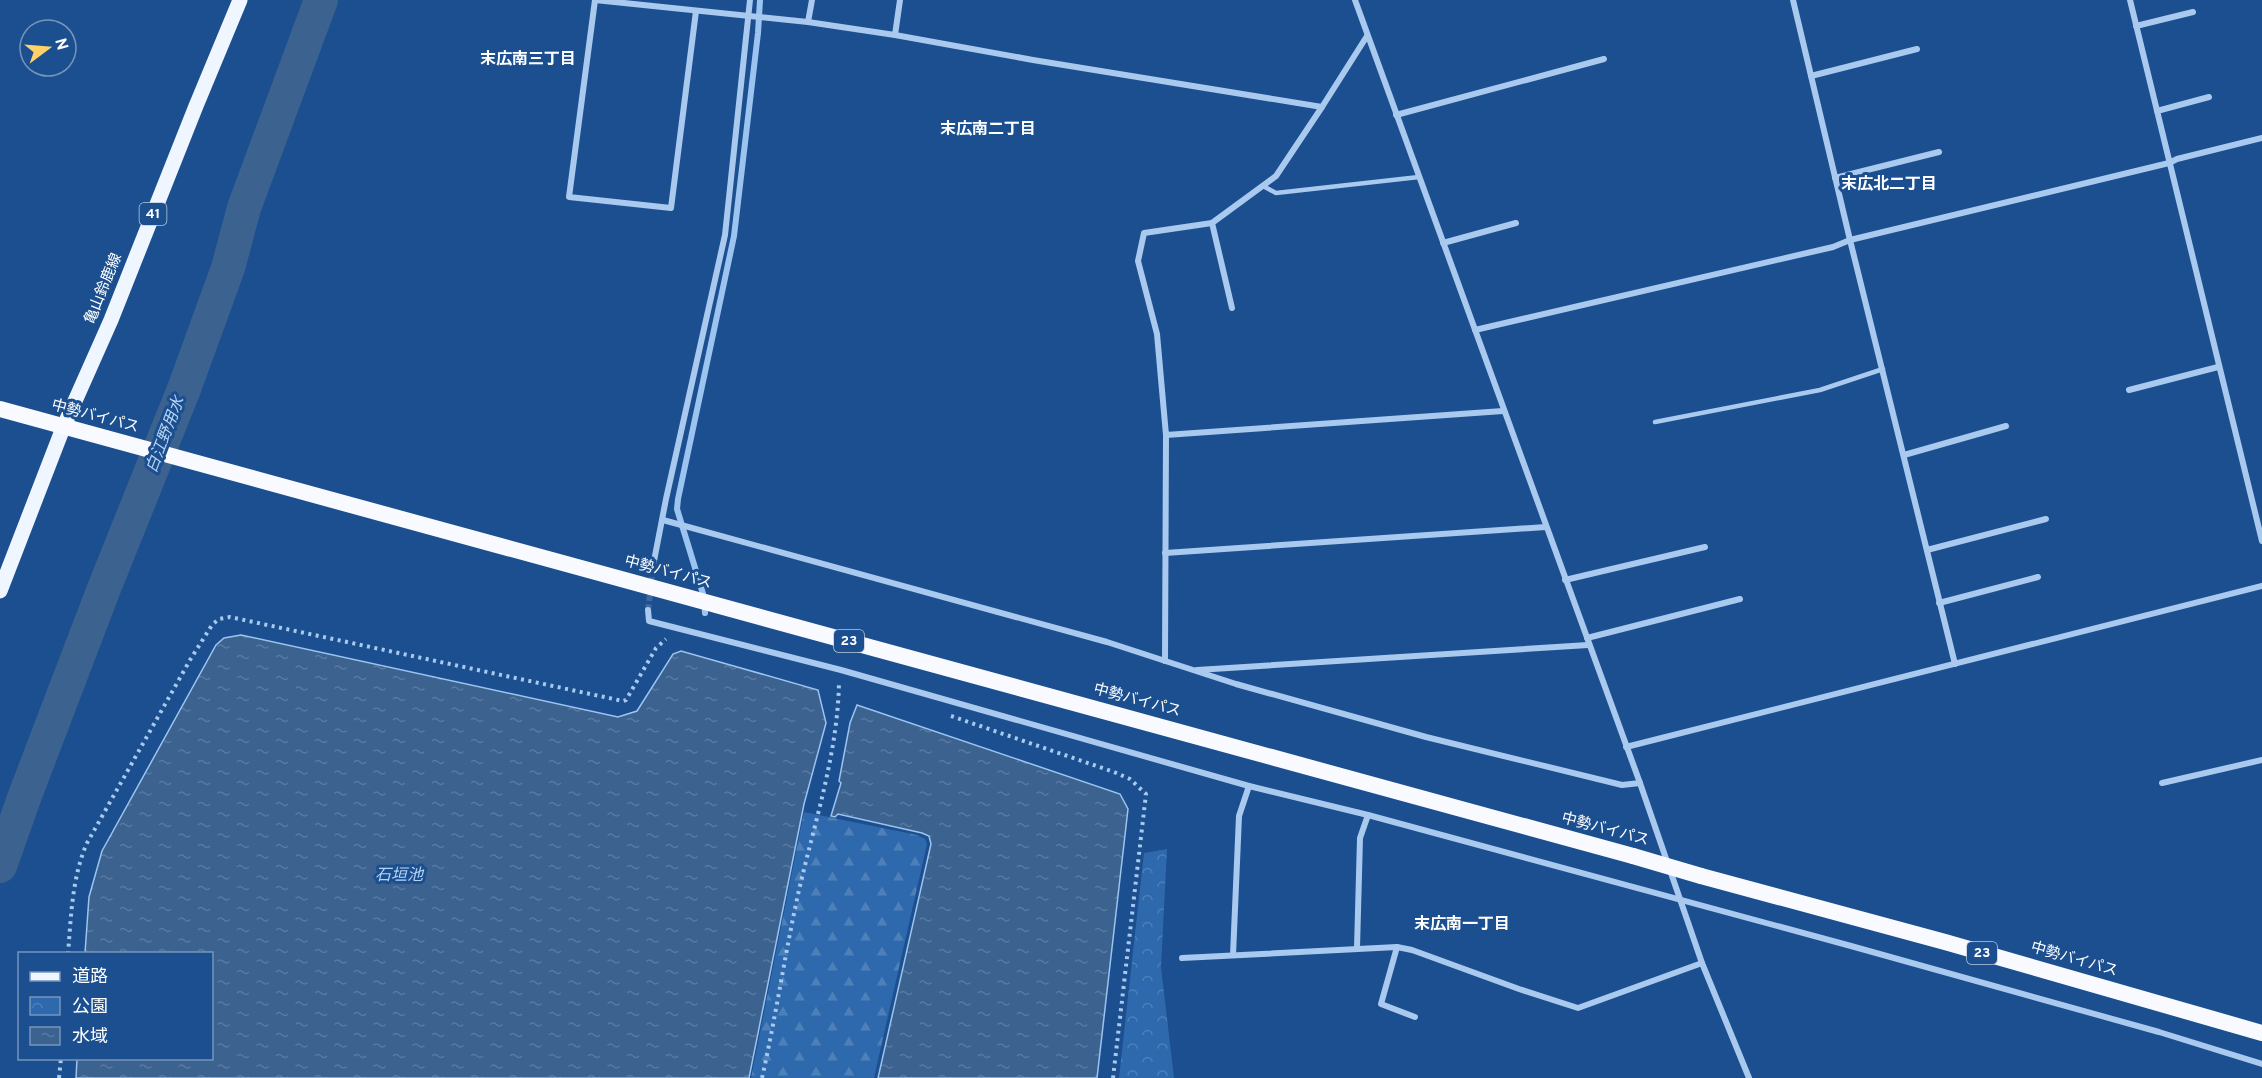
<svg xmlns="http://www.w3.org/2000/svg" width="2262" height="1078" font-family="Overpass,'Noto Sans JP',sans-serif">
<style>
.forest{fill:url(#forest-firs)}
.park{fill:url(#park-crowns)}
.water{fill:url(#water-ripples);stroke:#9cc4f0;stroke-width:1.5}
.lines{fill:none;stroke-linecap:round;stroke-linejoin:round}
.stream{stroke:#9cc4f0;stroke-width:6}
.river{stroke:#3c6290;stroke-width:34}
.minor-tunnel{stroke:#3d69a0;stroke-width:6;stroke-dasharray:6 3;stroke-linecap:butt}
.path{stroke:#a9c9ee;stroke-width:4;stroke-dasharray:3 4.5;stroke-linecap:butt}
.service{stroke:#a9c9ee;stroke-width:4.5}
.minor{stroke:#a9c9ee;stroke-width:6}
.primary{stroke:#f0f6ff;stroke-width:15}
.trunk{stroke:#f8faff;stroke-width:16}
.trunk-bridge{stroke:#f8faff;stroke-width:16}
.labels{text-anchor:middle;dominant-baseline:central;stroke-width:6;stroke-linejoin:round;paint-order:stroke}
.shield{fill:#1b4f8f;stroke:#bbcadd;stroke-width:1.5}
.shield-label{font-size:14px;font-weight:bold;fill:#fff}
.street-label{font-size:15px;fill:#fff;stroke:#1b4f8f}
.neighbourhood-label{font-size:16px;font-weight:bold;fill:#fff;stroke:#1b4f8f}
.water-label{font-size:16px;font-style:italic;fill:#b5d3f5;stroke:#1b4f8f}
</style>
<defs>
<pattern id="forest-firs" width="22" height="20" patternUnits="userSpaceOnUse" patternTransform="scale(1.5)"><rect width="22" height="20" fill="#2e69ad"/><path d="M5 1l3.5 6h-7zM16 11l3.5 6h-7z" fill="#4d80b9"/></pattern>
<pattern id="park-crowns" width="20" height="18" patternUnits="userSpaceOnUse" patternTransform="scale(1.5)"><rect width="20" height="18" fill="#2e69ad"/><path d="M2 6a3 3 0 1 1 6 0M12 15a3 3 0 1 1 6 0" fill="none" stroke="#4d80b9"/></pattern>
<pattern id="water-ripples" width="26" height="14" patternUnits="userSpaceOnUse" patternTransform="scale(1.5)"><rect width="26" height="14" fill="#3c6290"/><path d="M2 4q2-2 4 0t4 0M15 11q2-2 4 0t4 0" fill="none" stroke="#597aa1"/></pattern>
</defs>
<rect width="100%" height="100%" fill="#1b4f8f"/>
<path class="forest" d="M804,812l113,23 8,4 2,5 -53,234h-123z"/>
<path class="park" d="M1167,849l-6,118 13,111h-55l25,-225z"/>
<g class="water">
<path d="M241,635l377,82 19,-6 36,-57 8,-3 137,39 8,33 -22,81 -55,274h-673l1,-19 135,-1v-104l-127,-1 4,-56 13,-46 114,-206 8,-7z"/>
<path d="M857,705l263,89 8,15 -31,269h-219l53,-234 -2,-8 -7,-3 -84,-19 -3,3 -4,-1 10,-33 -2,-2 11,-58z"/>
</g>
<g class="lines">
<path class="stream" d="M705,613l-1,-16 -27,-88 1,-10 56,-263 24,-203 2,-33"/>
<path class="river" d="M0,866l24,-68 79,-207 81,-202 44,-121 16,-60 77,-208"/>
<path class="minor-tunnel" d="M648,610l6,-49"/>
<g class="path">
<path d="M951,716l163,56 16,7 16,15 -33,284"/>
<path d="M68,954c3,-37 4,-77 19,-111l103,-183 22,-35 7,-6 11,-2 393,84 3,-1 30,-52 10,-9"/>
<path d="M59,1078l2,-20"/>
<path d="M762,1078c14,-62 23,-125 37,-188 16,-69 39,-138 40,-209"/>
</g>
<g class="service">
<path d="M1263,186l13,7 143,-16"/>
<path d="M1655,422l165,-32 63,-21"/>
</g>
<g class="minor">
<path d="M595,0l213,22 87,13 138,25 289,47 45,-71"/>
<path d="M595,0l-26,197 102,11 25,-197"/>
<path d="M1355,0l285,783 62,180 47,115"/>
<path d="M1793,0l57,240 105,424"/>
<path d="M2130,0l132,541"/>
<path d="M808,22l4,-22"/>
<path d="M2136,26l57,-14"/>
<path d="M895,35l5,-35"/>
<path d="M1811,76l106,-27"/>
<path d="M2157,111l52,-14"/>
<path d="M1396,115l208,-56"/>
<path d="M1835,178l104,-26"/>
<path d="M1212,223l-68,10 -6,28 19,73 9,101 337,-24"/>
<path d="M1443,243l73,-20"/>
<path d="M1232,308l-20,-85 64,-47 46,-69"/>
<path d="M1475,330l358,-83 17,-7 319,-77 8,-4 85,-21"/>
<path d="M2129,390l89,-23"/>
<path d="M1904,455l102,-29"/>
<path d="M663,520l444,122 129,42 190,53 196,48 18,-2"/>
<path d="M1927,550l119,-31"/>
<path d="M1165,553l381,-26"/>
<path d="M654,561l12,-62 59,-264 25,-235"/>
<path d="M1565,580l140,-33"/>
<path d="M1939,603l99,-26"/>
<path d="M648,610l1,11 192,49 408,116 119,29 483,131 308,86 103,32"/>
<path d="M1587,638l153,-39"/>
<path d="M1165,661l1,-226"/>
<path d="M1197,670l391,-25"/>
<path d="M1626,747l636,-161"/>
<path d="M2162,783l100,-23"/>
<path d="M1397,947l-16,57 34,13"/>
<path d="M1357,948l3,-110 8,-23"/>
<path d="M1233,955l6,-139 10,-30"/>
<path d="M1182,958l215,-11 15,3 107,39 59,19 124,-45"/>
</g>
<path class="primary" d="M0,591l63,-163 48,-108 85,-214 44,-106"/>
<g class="trunk">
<path d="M0,409l1633,447"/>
<path d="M1701,876l244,66 317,91"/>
</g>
<path class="trunk-bridge" d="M1633,856l68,20"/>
</g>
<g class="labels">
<g class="shield">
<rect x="139.5" y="203" width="27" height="22" rx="4.5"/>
<rect x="834" y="630" width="30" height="22" rx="4.5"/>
<rect x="1967" y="942" width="30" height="22" rx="4.5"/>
</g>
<g class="shield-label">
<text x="153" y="214">41</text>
<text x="849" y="641">23</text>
<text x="1982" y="953">23</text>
</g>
<g class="street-label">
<text transform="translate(104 289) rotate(-68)">亀山鈴鹿線</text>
<text transform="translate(95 417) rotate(15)">中勢バイパス</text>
<text transform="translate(668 573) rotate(15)">中勢バイパス</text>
<text transform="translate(1137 701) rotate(15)">中勢バイパス</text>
<text transform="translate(1605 830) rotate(15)">中勢バイパス</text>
<text transform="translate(2074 960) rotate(16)">中勢バイパス</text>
</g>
<g class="neighbourhood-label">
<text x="528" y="60">末広南三丁目</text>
<text x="988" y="130">末広南二丁目</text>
<text x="1889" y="185">末広北二丁目</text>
<text x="1462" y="925">末広南一丁目</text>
</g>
<g class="water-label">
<text transform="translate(166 435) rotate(-69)">白江野用水</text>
<text x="399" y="876">石垣池</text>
</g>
</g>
<rect x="18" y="952" width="195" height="108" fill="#1b4f8f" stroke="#7695bc" stroke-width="1.5"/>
<rect x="30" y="972" width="30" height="9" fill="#f0f6ff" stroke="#7695bc" stroke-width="1.5"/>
<text x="72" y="982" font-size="18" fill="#ffffff">道路</text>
<rect x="30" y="997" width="30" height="18" fill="url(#park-crowns)" stroke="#7695bc" stroke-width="1.5"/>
<text x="72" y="1012" font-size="18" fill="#ffffff">公園</text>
<rect x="30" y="1027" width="30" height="18" fill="url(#water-ripples)" stroke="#7695bc" stroke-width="1.5"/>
<text x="72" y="1042" font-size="18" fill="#ffffff">水域</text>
<g transform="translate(48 48) rotate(74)"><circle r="28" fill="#1b4f8f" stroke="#7695bc" stroke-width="1.5"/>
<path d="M0-4.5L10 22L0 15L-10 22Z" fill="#ffd166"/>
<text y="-9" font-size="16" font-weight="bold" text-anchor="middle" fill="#ffffff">N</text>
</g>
</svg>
